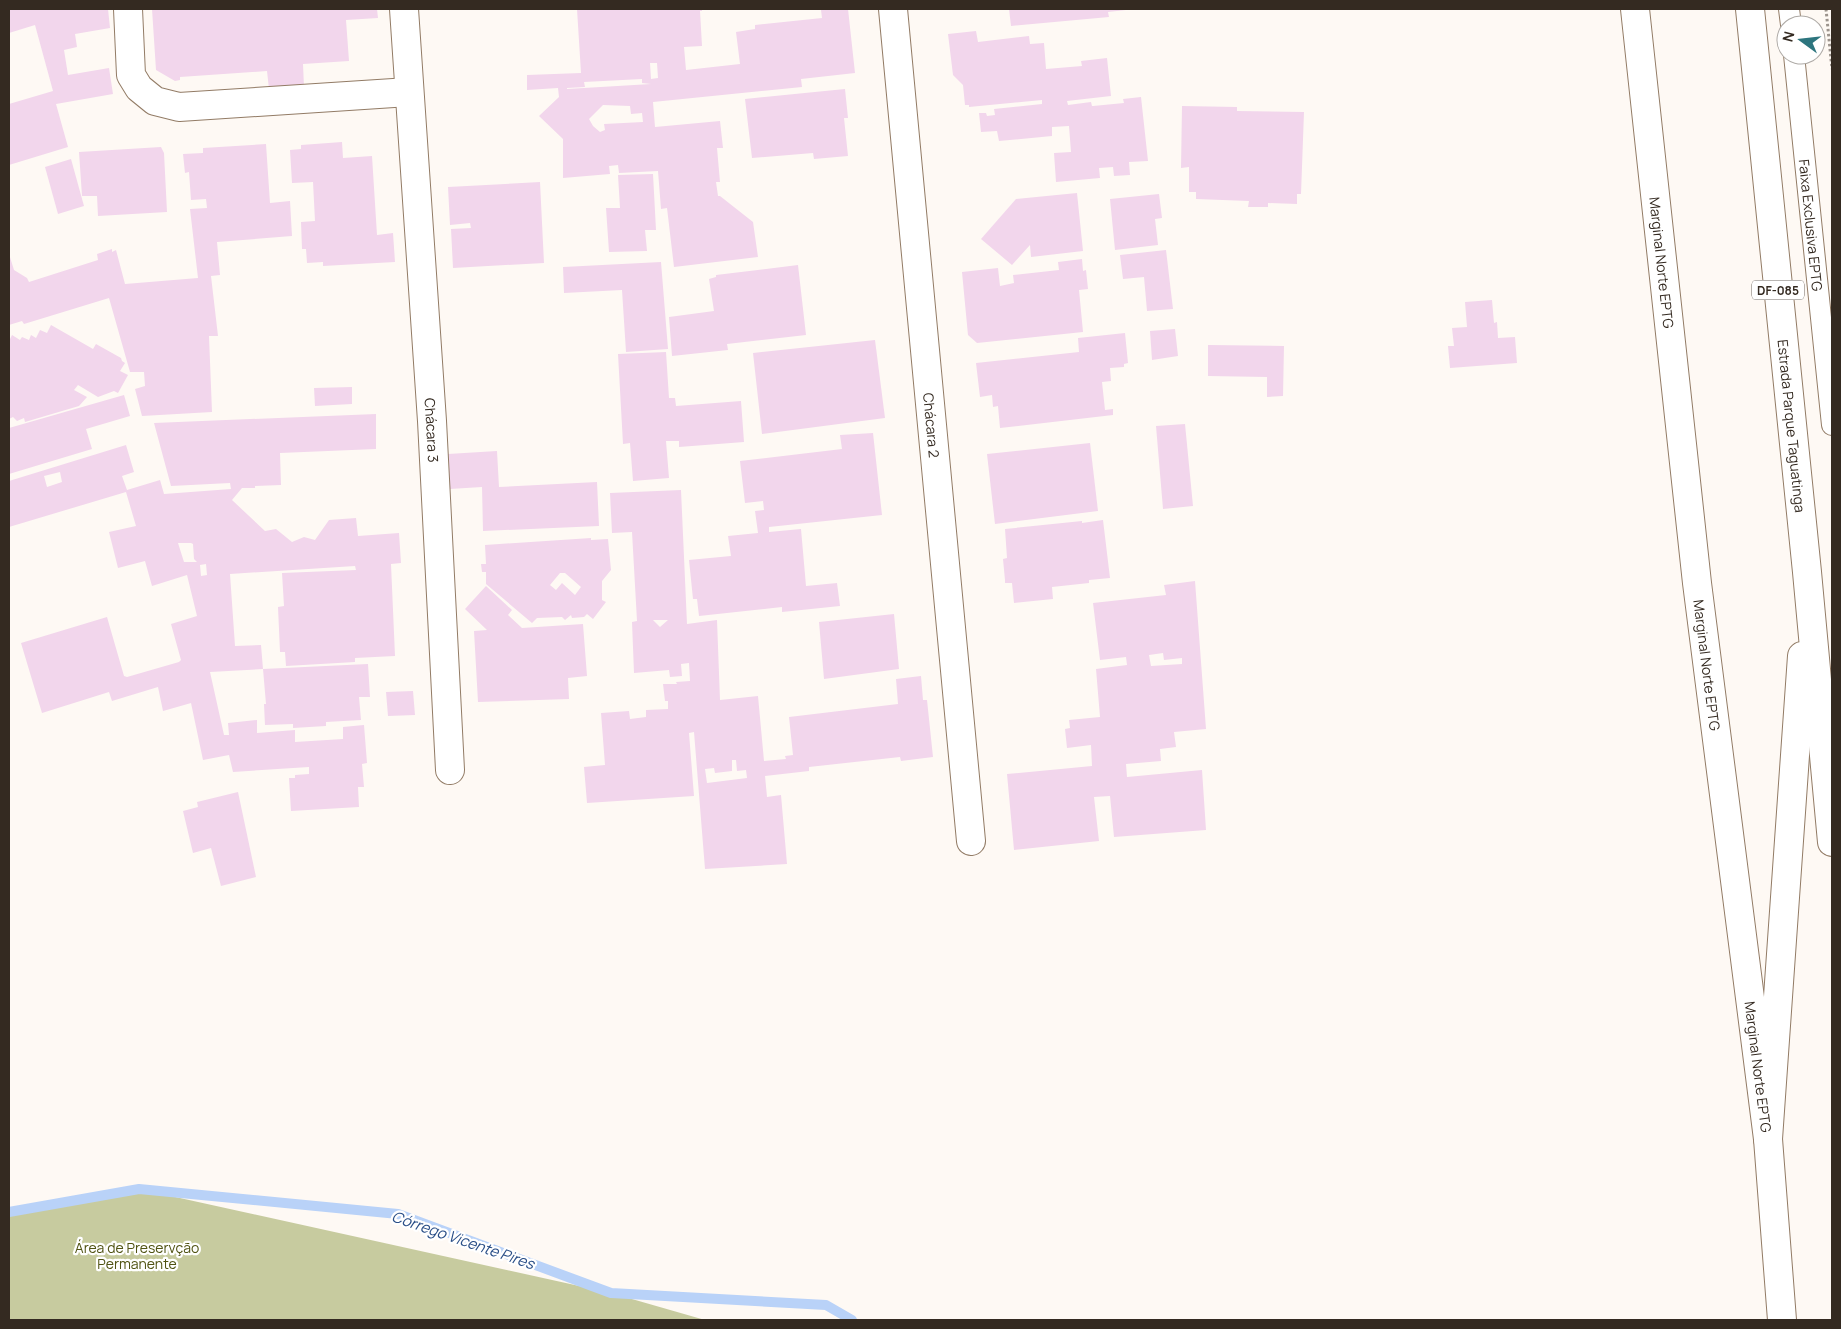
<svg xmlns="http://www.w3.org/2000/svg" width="1841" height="1329" font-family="Manrope,sans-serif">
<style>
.green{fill:#c7cb9f}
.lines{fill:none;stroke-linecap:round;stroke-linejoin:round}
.stream{stroke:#b9d2f8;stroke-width:10}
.building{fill:#f2d6ec;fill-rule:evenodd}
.service-casing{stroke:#927b65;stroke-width:22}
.minor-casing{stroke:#927b65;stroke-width:30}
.primary-casing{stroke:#927b65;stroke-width:30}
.motorway-casing{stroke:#927b65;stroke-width:30}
.path{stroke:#9c948d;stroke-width:3;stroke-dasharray:2.5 2.5;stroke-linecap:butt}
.service{stroke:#fff;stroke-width:20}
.minor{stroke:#fff;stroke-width:28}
.primary{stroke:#fff;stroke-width:28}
.motorway{stroke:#fff;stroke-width:28}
.labels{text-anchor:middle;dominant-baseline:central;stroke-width:4.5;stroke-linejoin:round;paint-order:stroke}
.shield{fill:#fff;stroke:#716a64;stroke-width:1}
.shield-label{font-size:12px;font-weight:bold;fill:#342a21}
.street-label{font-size:14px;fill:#342a21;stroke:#fff}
.park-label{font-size:14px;fill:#505313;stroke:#fff}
.water-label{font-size:15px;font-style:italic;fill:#294e87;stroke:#fff}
</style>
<rect width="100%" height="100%" fill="#fef9f4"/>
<path class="green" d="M139,1189l472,104 94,27h-696v-108z"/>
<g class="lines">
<path class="stream" d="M9,1212l130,-23 259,25 213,79 215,12 26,15"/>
</g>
<g class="building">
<path d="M9,9h99l2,19 -35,6 2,13 -13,3 4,25 41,-7 4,26 -57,10 12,43 -59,18v-61l44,-13 -18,-66 -26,8z"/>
<path d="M152,9h225l1,9 -32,2 3,41 -46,3 1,23 -35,2 -2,-18 -87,6v3l-5,1 -19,-11z"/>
<path d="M577,9h125v2h-2l2,35 -18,1 2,23 54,-6 -4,-32 19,-3v-4l67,-7 -1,-8 27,-1 7,64 -54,6 1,8 -149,15 2,25 65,-6 3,27h-6l3,34h-4l2,14h2l33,26 5,35 -84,10 -7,-59 -6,1 -3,-38 -39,2 -1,-8 -9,1 1,8 -47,4v-39l-24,-23 20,-19 -1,-9 -31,2v-15l54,-2zM650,63h7l1,15 -7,1zM642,79v4l9,1 -84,5v-1l18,-1 -1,-5zM603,105l27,1 1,8 11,-1 1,9 -39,2 1,6 -5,2 -7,-6 -4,-7z"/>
<path d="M1009,9h116l1,1 -18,2 1,5 -98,9z"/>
<path d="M976,31l2,11 51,-6 1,8 14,-1 2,26 36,-3 -1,-5 26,-3 4,38 -44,5 1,4 23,-3 1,4h1l31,-3 -1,-4 18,-2 7,64 -19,1 1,13 -16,1 -1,-9 -14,1 1,10 -44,4 -2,-29 17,-1 -2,-26 -17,1v9l-53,5 -2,-10 -16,1 -2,-19h7l1,3 8,-1 -1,-6 48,-5v-4l-73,7v-2h-4l-2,-20 -10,-10 -5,-41z"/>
<path d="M845,89l3,29h-4l4,38 -34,3 -1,-6 -61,5 -7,-59z"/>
<path d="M1182,106l55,1v4l67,1 -3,82h-4v10l-29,-1v4h-20l1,-6 -53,-2v-7h-7v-25l-8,1z"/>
<path d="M342,142l1,16 29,-2 5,79 16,-2 2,29 -72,4v-4l-16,1 -1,-14h-4l-1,-27 14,-1 -2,-39 -21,1 -2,-33 11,-1v-4z"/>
<path d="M266,144l4,59 20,-2 2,35 -75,6 3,33 -9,1 7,60h-9l3,76 -70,4 -7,-27 10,-3 -1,-14h-14l-21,-74 -85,26 -2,-3 -13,4v-71l5,16 13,8 2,4 69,-22 -1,-6 15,-5v3l4,-2 9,34 73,-6 -8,-69 17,-1 -1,-9 -15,1 -2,-28 -4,1 -2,-19 20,-1v-5z"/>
<path d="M161,147l3,6 3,59 -69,4 -1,-20h-15l-3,-44z"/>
<path d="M71,159l13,47 -26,8 -13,-47z"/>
<path d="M653,174l3,56h-11l2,21 -38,1 -3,-44h14l-2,-33z"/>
<path d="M540,182l4,81 -91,5 -2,-39 20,-1 -1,-5 -20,2 -2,-38z"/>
<path d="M1077,193l6,58 -52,6 -1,-12 -18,20 -31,-26 35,-40z"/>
<path d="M1159,194l3,24 -7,1 3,26 -43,5 -5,-51z"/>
<path d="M1166,250l7,59 -26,2 -3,-34 -21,2 -3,-24z"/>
<path d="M1082,259l1,12 3,-1 2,19 -9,1 4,42 -106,11 -9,-8 -6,-63 36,-4 2,18 14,-3 -1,-8 46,-5 -1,-8z"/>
<path d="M661,262l7,87 -42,3 -4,-62 -58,3 -1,-26z"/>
<path d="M798,265l8,70 -79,9 1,6 -56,6 -3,-39 45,-6 -5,-32 7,-2v-2z"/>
<path d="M1492,300l2,23 3,-1 1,16 17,-1 2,26 -67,5 -2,-22h6l-2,-18 15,-1 -2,-25z"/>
<path d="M51,325l42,24 3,-5 25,14 1,3 3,2 -5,8 8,4 -10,18 -4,-2 -16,6 -20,-12 -4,5 13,7 -8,9 -54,16 -1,-4 -7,3 -4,-4 -4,2v-78l3,-6 8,5 2,-3 7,3 2,-5 5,3 4,-8 7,3z"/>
<path d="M1175,329l3,27 -26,4 -2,-29z"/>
<path d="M1125,333l3,30 -4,1v3l-14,1 1,13 -9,1 3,28 8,-1v6l-113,13 -2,-22 -5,1 -1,-12 -12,2 -4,-34 103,-11 -1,-14z"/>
<path d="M875,340l10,78 -123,16 -9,-81z"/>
<path d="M1208,345l76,1 -1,50 -16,1v-20l-59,-1z"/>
<path d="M666,352l3,46h6l1,8 65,-5 3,41 -65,5v-6h-13l3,37 -36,3 -3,-38 -7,1 -5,-90z"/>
<path d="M352,387v17l-37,2 -1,-18z"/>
<path d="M124,395l6,21 -44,13 6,20 -83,25v-46z"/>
<path d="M376,414v35l-96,4 1,32 -26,1v2h-13l-10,12 33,31 11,-2 16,13 12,-5 11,3 14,-20 27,-2 2,18 41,-3 2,30 -10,1 4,92 -40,2v4l-69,4 -1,-14h-5l-2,-45 6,-1 -2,-33 74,-3 -1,-4 -125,8 5,72 26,-1 2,24 -53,3 14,63h5l-1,-12 29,-3v13l38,-3v12l48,-3v-12l21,-2 3,38 -5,1 2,23h-6l1,20 -68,4 -2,-33h6v-3l14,-1v-7l-76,5 -4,-17 -26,5 -12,-57 -28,8 -5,-24 -46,14 -3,-9 -67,21 -21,-70 86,-26 17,59 3,1 52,-15 2,-2 -10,-36 26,-8 -10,-41 -35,11 -7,-25 -27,7 -9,-36 27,-6 -10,-34 -117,35v-46l117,-36 8,27 -12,4 5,14 33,-10 4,14 67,-5 -1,-6 -59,3 -17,-63zM60,472l2,10 -15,5 -3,-11zM178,543h13l2,1 1,15 3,3h-13zM206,564l1,11 -6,1 -1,-11z"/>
<path d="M1185,424l8,82 -30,3 -7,-83z"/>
<path d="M873,433l9,82 -113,12v5l32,-3 5,57 31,-3 3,23 -58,6v-5l-83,9 -2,-17h-4l-4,-39 42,-4 -3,-20 30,-3 -3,-22 9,-1 -1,-9 -18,2 -5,-42 102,-12 -2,-14z"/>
<path d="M1090,443l8,68 -103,13 -8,-70z"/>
<path d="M497,451l2,36 98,-5 2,44 -116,5 -1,-44 -32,2 -2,-35z"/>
<path d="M681,490l6,134 30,-4 3,80 38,-4 6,65 22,-2 -1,-3 8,-1 -4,-38 109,-13 -2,-25 25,-3 2,24h4l6,57 -32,4 -1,-4 -91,10v4l-44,5 2,21 14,-2 6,69 -82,5 -11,-137 -5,1 5,63 -107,7 -3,-36 21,-2 -4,-52 28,-2 1,8 16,-2v-7l22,-1v-8h-3l-2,-17h14l-1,-2 14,-1 -1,-18 -8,1 1,12 -12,1 -1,-7 -35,3 -2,-51 5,-1 -5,-89 -20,1 -2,-40zM653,620h15l-8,7zM732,760h4l1,11 9,-1 1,8 -40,5 -2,-14 9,-1 1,5 17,-2z"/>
<path d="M1103,520l7,58 -21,2v3l-37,4 1,12 -39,4 -2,-20h-7v-3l-2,-21 4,-1 -2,-29 77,-8v2z"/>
<path d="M591,538v2l17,-1 3,31 -9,11v19l4,2 -13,17 -6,-5 -3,3 -12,1 -1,-3 -6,5 -3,-3 -25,1 -5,5 -46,-39v-12h-4l-1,-8h5l-1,-19zM560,573h5l16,14 -6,8 -13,-12 -6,7 -6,-5z"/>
<path d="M1195,581l11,148 -32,3 2,15 -16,2 1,12 -35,3 1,13 75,-7 4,60 -92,7 -4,-41 -16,1 5,44 -85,9 -7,-76 85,-8 -1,-21 -24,3 -2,-19 5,-1 -1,-8 31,-3 -4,-48 31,-4 -1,-8 -26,3 -7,-57 73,-8 -2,-10zM1163,653l1,7 18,-2v6l-31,2 -2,-11z"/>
<path d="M486,586l26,24 -4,5 14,13 61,-4 4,52 -19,2 1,21 -91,3 -4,-71 13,-1 -22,-21z"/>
<path d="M894,614l5,55 -75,10 -5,-57z"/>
<path d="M368,664l2,33h-11l2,23 -35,2v4l-33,2v-4l-28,1 -1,-21h2l-3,-35z"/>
<path d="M413,691l2,24 -27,1 -2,-24z"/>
<path d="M238,792l18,85 -35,9 -10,-38 -18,5 -10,-42 15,-4 -1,-5z"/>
</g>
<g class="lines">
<g class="service-casing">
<g id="service">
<path d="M1789,9l2,16"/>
<path id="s1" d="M1794,55l38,370"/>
</g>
</g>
<g class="minor-casing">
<g id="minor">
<path d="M128,9l3,66 8,13 16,13 24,6 230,-15"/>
<path id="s2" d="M404,9l28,412 18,349"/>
<path id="s3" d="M893,9l78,832"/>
</g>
</g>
<g class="primary-casing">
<g id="primary">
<path id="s4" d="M1635,9l62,574 71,556 14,181"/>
</g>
</g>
<g class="motorway-casing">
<g id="motorway">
<path id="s5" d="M1750,9l57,563 25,270"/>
<path d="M1768,1139l34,-483"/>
</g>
</g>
<path class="path" d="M1826,9l6,60"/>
<use href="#service" class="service"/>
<use href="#minor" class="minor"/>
<use href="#primary" class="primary"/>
<use href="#motorway" class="motorway"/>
</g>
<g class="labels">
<rect class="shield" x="1752" y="280.5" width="52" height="19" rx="4"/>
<g class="shield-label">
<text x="1778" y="290">DF-085</text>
</g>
<g class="street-label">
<text stroke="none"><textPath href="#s1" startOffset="171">Faixa Exclusiva EPTG</textPath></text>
<text stroke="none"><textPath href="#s4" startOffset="255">Marginal Norte EPTG</textPath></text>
<text stroke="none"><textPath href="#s3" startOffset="418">Chácara 2</textPath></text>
<text stroke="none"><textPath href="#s5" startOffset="419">Estrada Parque Taguatinga</textPath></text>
<text stroke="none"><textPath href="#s2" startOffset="422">Chácara 3</textPath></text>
<text stroke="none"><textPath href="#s4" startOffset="660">Marginal Norte EPTG</textPath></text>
<text stroke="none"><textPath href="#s4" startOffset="1065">Marginal Norte EPTG</textPath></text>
</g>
<g class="park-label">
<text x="137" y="1247">Área de Preservção<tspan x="137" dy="16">Permanente</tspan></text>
</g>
<g class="water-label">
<text transform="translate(463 1240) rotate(19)">Córrego Vicente Pires</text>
</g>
</g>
<rect width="1841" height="1329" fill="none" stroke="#342a21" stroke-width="20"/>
<g transform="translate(1801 40) rotate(285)"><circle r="24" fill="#ffffff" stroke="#aeaaa6"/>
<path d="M0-4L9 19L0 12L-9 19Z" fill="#2d757e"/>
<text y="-8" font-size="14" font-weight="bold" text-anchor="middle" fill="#342a21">N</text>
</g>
</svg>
